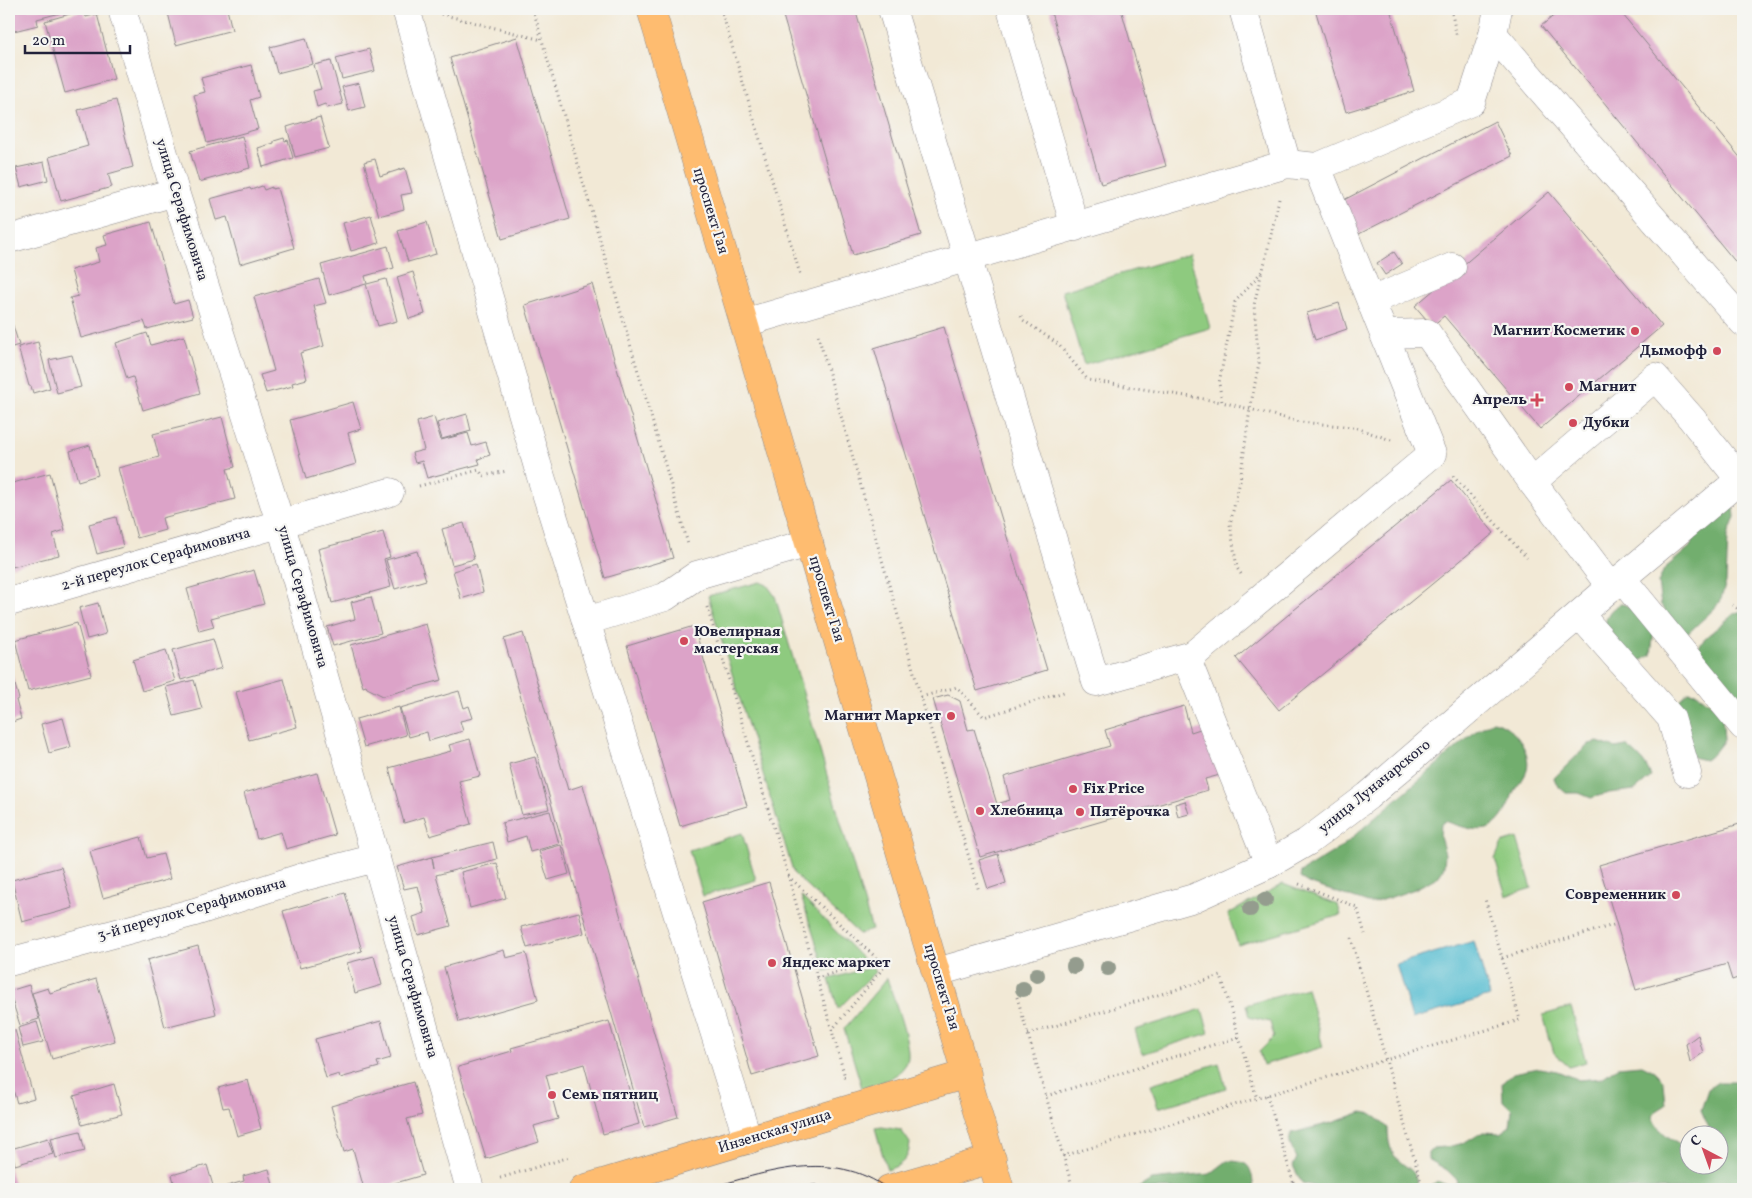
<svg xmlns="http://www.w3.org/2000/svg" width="1752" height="1198" font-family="Vollkorn,serif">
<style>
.green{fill:#8eca7f;stroke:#58765d}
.forest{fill:#72ae6e;stroke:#4a6854}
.water{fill:#53bcd0;stroke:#3a6f86}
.building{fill:#dca3c8}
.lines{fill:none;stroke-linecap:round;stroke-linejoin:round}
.minor-casing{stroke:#8a8688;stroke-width:29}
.major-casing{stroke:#8a8688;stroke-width:29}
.path{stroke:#8a8688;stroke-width:3;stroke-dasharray:1 4;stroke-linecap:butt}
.minor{stroke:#fff;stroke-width:28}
.major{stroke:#febc70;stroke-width:28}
.tram{stroke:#22223b;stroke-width:1}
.tree{fill:#949c8e}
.poi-dot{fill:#d1495b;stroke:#f6f6f2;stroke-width:2}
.labels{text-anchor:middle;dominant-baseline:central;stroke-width:4.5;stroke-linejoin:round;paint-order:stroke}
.street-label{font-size:15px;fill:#22223b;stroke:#f6f6f2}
.poi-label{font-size:15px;font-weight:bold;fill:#22223b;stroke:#f6f6f2;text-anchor:start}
</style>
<rect width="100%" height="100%" fill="#f6f6f2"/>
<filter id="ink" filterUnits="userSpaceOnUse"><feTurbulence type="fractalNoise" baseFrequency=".02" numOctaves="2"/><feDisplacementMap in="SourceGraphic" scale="10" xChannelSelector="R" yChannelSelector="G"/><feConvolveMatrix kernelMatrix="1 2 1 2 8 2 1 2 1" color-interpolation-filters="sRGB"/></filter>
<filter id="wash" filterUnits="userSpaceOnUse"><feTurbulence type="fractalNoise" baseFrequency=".0096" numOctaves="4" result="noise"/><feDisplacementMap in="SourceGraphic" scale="20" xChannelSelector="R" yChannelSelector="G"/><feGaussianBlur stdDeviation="1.12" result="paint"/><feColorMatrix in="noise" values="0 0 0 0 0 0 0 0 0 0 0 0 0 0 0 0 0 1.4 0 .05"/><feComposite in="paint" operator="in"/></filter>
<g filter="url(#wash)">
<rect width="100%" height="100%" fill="#f2e9d6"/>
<g class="green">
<path d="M1189,254l21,74 -126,37 -22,-74z"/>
<path d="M760,582l7,3 8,11 97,334 -13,4 -65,-60 -86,-278z"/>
<path d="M742,833l14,47 -53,16 -14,-46z"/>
<path d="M1517,838l15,50 -26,8 -11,-37 7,-16z"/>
<path d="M1283,884l55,21 3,10 -103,30 -10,-31z"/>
<path d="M801,896l63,64 -39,11z"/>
<path d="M872,967l3,5 -37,37 -9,-30z"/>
<path d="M887,978c5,17 28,73 19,86 -9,15 -28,20 -44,24l-18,-59z"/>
<path d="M1307,988l16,59 -60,18 -4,-13 15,-15 -4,-15 -21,-5 -3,-12z"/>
<path d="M1571,1007l15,55 -17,5 -15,-14 -11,-38z"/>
<path d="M1202,1009l7,24 -67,21 -7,-24z"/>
<path d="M1219,1063l7,25 -68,20 -7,-24z"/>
<path d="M882,1127l19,3 9,13c-1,16 -8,22 -23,27l-12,-42z"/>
</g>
<g class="forest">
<path d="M1730,502l4,5 1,10 -7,19 -2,46 -5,17 -6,9 -31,29 -23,-32 -3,-22 6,-14 26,-22 10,-23z"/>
<path d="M1621,604l5,1 28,24 -3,26 -9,5 -9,1 -29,-29c2,-14 3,-22 17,-28z"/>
<path d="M1742,611l1,1v104l-45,-55 -1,-12 9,-12 29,-24z"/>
<path d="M1688,692l9,1 25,20 2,27 -10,13 -9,7 -13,-3 -16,-50 4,-8z"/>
<path d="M1493,721c19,3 39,30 34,49 -3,10 -10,15 -14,23 -4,13 -12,31 -26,36 -13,3 -30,-4 -42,-8l-4,3 -1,13 5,17 -1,12 -5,10 -24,13 -41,14h-6l-60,-20 -8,-5 1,-6 40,-25 135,-116z"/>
<path d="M1598,742l17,6 11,-2c12,9 21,17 25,31l-16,13 -26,3 -18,5 -12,-5h-13l-9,-8 -3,-7 35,-34z"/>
<path d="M1642,1065l12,6 8,8 2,3 2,23 -11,7 -3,4c5,17 23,25 37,33l1,17h30v-30l-8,-1 -11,-25 7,-21 10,-7h25v106l-6,-5 -11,6h-296v-2l7,-6 10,4 9,-1 1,-4 -10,-10 -19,-11v-6l5,-5 13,-1 19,-4 18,-11 17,1 10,-7 2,-16 -9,-9 -1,-18 11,-10 26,-5 18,3 22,9 23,-2 15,-11z"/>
<path d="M1362,1112l11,2 15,14c0,8 1,20 6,27 12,16 22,10 24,34h-27l-6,-4 -17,3 -38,-3 -12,2 -16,-4 -9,-17 4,-8c-4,-8 -11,-16 -5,-25l43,-11z"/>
<path d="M1227,1161c24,0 24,6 27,28h-117l14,-9 59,-6z"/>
</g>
<path class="water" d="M1474,941l16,55 -78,23 -16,-55z"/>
<g id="blocks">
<g class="building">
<path d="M9,9h58l1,2 -31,8 1,6 -28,7z"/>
<path d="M167,9h60l5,21 -56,15z"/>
<path d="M781,9h74l66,226 -68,20z"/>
<path d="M1050,9h71l45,157 -65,18z"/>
<path d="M1315,9h75l24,82 -68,21z"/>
<path d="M1562,9h56l125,152v110l-202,-245z"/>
<path d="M84,10l2,7 11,-3 17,65 -49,14 -20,-72z"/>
<path d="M517,37l53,182 -68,20 -52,-181z"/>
<path d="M306,38l7,26 -36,9 -7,-26z"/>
<path d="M369,49l6,22 -33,8 -6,-21z"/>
<path d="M331,61l12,43 -16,4 -2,-4 -8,3 -4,-16 8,-2 -7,-24z"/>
<path d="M251,65l8,32 -9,3 8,29 -51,14 -13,-48 11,-3 -4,-14z"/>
<path d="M359,83l6,24 -16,4 -7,-24z"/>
<path d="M116,100l17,67 -25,7 4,13 -51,14 -12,-44 39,-11 -10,-36z"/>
<path d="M320,117l9,31 -34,9 -8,-30z"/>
<path d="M1495,121l17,35 -155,79 -17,-33z"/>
<path d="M242,136l8,32 -51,14 -9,-31z"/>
<path d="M284,138l1,3 3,-1 5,18 -30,9 -5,-19 16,-5v-2z"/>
<path d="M375,159l5,17 25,-8 7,25 -11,2 3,14 -25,7 -15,-54z"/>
<path d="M44,162l4,18 -27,7 -5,-19z"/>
<path d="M262,186l2,4 8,-3v2l5,-1 17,60 -54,16 -13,-47 -11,3 -6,-21 40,-11 1,2z"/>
<path d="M1549,192l113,134 -122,103 -96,-113 -12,10 -17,-20z"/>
<path d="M371,215l8,28 -28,8 -8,-28z"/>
<path d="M151,222l23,82 14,-4 5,17 -46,12 -3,-8 -63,17 -11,-40 8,-2 -7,-26 28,-8 -3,-14 11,-3 -3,-10z"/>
<path d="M427,222l9,32 -28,8 -10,-31z"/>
<path d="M388,246l6,22 -29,8 2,8 19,-5 11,42 -19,5 -12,-42 -37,11 -8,-30z"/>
<path d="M1394,252l8,12 -17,11 -8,-12z"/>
<path d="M413,272l12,42 -16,5 -12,-42z"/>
<path d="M319,279l7,24 -12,3 10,40 -24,7 7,26 -15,4 1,3 -27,7 -6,-18 14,-4 -20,-74z"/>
<path d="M592,284l81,274 -68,20 -80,-273z"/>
<path d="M1339,303l8,26 -32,11 -8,-27z"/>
<path d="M9,313l10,32 -10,3z"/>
<path d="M944,327l103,343 -70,21 -103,-343z"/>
<path d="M147,333l4,12 33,-9 16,57 -57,17 -10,-33 -6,2 -11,-36z"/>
<path d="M38,342l12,46 -17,5 -2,-7h-2l-11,-39z"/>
<path d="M72,355l9,32 -24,6 -8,-33z"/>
<path d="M353,402l8,27 -13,4 8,31 -50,15 -16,-59z"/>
<path d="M467,414l4,17 -29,8 -5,-16z"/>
<path d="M222,417l13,50 -8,2 8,30 -73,19 3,12 -28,8 -19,-70 41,-11 -6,-23z"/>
<path d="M434,417l7,23 27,-7 4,13 14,-4 4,13 -12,4 2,5 -53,14 -5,-17 -7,2 -3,-10 12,-3 -7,-28z"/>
<path d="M90,445l8,30 -20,6 -8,-30z"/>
<path d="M50,473l15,57 -12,4 6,21 -47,12 -3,-13v-30l6,-2 -6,-25v-13z"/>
<path d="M1451,480l43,53 -215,177 -43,-52z"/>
<path d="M116,517l7,30 -26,7 -8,-30z"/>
<path d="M464,523l10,36 -22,6 -10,-36z"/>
<path d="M383,532l7,25 -6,2 7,28 -59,16 -14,-54z"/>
<path d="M417,551l9,29 -31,9 -9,-29z"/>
<path d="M476,564l7,28 -22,7 -8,-28z"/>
<path d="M254,570l10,34 -53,14 3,9 -15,4 -12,-42z"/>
<path d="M371,597l10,36 -48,13 -6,-19 28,-8 -4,-17z"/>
<path d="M98,603l8,31 -19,5 -8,-31z"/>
<path d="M77,623l14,52 -63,16 -13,-51z"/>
<path d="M426,624l16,56 -59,16 -16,-8 -1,-2 -3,1 -12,-42z"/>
<path d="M694,626l53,180 -67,20 -53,-180z"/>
<path d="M523,633l45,157 15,-5 95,332 -34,10 -140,-488z"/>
<path d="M213,639l9,29 -41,12 -8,-30z"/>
<path d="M166,650l9,31 -33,10 -9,-31z"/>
<path d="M9,663l10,36 -3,1 5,19 -12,4z"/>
<path d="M284,679l13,48 -48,13 -13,-48z"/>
<path d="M194,680l8,29 -28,7 -8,-29z"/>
<path d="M459,691l5,17 5,-2 4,12 -13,3 3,10 -34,10 -2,-9 -18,5 -9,-29z"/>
<path d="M948,695l12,6 8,29 6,-1 23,75 13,-4 -6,-23 106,-31 -5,-16 79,-24 7,26 15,-5 14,48 -15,4 3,11 -228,67 -47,-158z"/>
<path d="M399,707l7,28 -42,12 -8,-28z"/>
<path d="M63,718l8,29 -22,6 -8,-29z"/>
<path d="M470,739l10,37 -21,5 12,43 -41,12 -6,-19 -20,6 -15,-55 62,-17 -2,-6z"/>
<path d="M535,757l14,52 -27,6 -13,-51z"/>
<path d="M317,773l18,62 -49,14 -5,-17 -24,7 -13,-46z"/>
<path d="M1185,801l4,13 -11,3 -3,-13z"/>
<path d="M550,811l9,33 -29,8 -4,-16 -19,6 -5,-19z"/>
<path d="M1743,823v153l-11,4 -5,-16 -91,26 -37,-125z"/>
<path d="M141,837l6,21 16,-4 7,25 -67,19 -13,-47z"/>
<path d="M493,842l4,17 -61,16 15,51 -33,9 -5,-18 12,-4 -7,-27 -14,3 -7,-22 35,-10 2,11 -2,-11z"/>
<path d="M561,845l8,29 -21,6 -9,-29z"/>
<path d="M998,854l8,29 -18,6 -9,-29z"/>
<path d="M497,863l9,35 -36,10 -9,-36z"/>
<path d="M61,867l12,41 -51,14 -10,-42z"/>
<path d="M769,882l50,174 -67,20 -50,-174z"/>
<path d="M345,893l17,58 -62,17 -17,-57z"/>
<path d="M579,912l5,21 -57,15 -6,-21z"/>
<path d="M198,946l18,68 -51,13 -18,-67z"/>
<path d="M504,950l2,8 20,-5 12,47 -79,22 -15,-55z"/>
<path d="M374,956l8,29 -27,8 -8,-30z"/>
<path d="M96,979l19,62 -63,18 -20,-66 16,-5 2,5z"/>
<path d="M29,985l10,34 -19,6 -11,-34z"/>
<path d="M381,1021l10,37 -14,4 2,5 -39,11 -1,-4 -13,4 -11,-39z"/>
<path d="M609,1021l30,103 -36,10 -19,-70 -38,11 12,44 -24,7 5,16 -53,17 -28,-92 54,-16 -1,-3z"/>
<path d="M37,1022l6,20 -20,5 -5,-19z"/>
<path d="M15,1030l19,68 -17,5 -6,-20 -2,1v-52z"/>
<path d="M1698,1035l5,18 -13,9 -4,-18z"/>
<path d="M248,1080l13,49 -24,7 -8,-29 -6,1 -5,-20z"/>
<path d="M413,1082l9,33 -15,4 16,56 -48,14h-11l-11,-40 -9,3 -13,-46z"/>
<path d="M114,1084l8,30 -40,11 -8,-29z"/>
<path d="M80,1131l5,20 -29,7 -5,-20z"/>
<path d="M48,1138l5,16 -38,11 -4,-16z"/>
<path d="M207,1165l7,24h-38l-4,-14z"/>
<path d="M9,1167l7,22h-7z"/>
<path d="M269,1169l5,20h-57l27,-8 -1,-5z"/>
</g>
</g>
</g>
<g filter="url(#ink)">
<use href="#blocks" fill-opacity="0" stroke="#8a8688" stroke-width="1"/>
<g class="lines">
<g class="minor-casing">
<g id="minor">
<path d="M122,9l53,183 106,333 189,664"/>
<path d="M406,9l131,455 211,676"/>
<path d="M892,9l204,673 97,-27"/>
<path d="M1011,9l64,218"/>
<path d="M1243,9l44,155"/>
<path d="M1493,34l250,288"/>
<path d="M9,239l166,-47"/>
<path d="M1371,301l81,-34"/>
<path d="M744,323l543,-159 30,3"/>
<path d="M1384,334l43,-1 105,149 79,105"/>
<path d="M1532,482l123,-105 37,42 51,65"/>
<path d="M1622,579l121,147"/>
<path d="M9,602l381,-110"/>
<path d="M1580,615l91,103 16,55"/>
<path d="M586,621l79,-24 32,-22 112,-32"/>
<path d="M1269,864l-82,-204 245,-206 -115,-287 154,-65 22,-68 5,-25"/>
<path d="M9,962l186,-50 108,-35 73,-19"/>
<path d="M937,972l257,-74 75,-34 38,-22 61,-46 243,-209 132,-110"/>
</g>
</g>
<g class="major-casing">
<g id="major">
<path d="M651,9l349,1180"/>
<path d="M583,1189l384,-115"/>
<path d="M889,1189l103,-30"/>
</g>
</g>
<g class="path">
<path d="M533,9l155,535"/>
<path d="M721,9l79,265"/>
<path d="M1451,9l6,29"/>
<path d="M441,14l101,26"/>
<path d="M1279,199l-16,71 -28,32 -16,81 3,19 78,20 53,5 38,13"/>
<path d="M1021,316l2,4 35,24 30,36 134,22"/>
<path d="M818,335l103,362 58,194"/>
<path d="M1453,476l74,82"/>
<path d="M419,486l60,-16 4,6 24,-5"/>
<path d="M1241,574l-4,-6 -7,-44 10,-43 10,-72 9,-46 -5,-58 8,-34"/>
<path d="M1732,605l11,7"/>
<path d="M707,607l81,268 57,202h-2"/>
<path d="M921,697l36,-10 27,30 83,-26"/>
<path d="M788,876l97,90 -54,65"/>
<path d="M1299,884l58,23 8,27"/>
<path d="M1351,938l72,251"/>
<path d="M1502,958l115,-34"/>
<path d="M816,978l62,-17"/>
<path d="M1017,997l56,192"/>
<path d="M1028,1034l193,-58 36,123"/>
<path d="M1267,1095l28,93"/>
<path d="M1046,1096l193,-59"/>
<path d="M1063,1156l457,-136 -35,-121"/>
<path d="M500,1178l70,-21"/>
</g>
<use href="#minor" class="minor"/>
<use href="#major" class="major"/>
<g class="tram">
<path d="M706,1189c60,-17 126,-41 182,0"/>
<path d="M777,1189l38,-4 24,4"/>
</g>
</g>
<g class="tree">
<circle cx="1265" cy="900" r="8"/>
<circle cx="1250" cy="909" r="8"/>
<circle cx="1074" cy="966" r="8"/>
<circle cx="1108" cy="968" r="8"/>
<circle cx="1037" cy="975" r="8"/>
<circle cx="1023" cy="989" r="8"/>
</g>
</g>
<g class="poi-dot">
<circle cx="1635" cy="331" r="5"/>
<circle cx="1717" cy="351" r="5"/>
<circle cx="1569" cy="387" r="5"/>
<path d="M1534.5 392.5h5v5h5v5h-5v5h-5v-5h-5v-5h5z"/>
<circle cx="1573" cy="423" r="5"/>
<circle cx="684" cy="641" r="5"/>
<circle cx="951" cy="716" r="5"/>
<circle cx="1073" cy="789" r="5"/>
<circle cx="980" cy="811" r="5"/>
<circle cx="1080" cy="812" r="5"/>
<circle cx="1676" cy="895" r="5"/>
<circle cx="772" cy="963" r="5"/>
<circle cx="552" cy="1095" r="5"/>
</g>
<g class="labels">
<g class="street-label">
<text transform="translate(181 210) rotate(73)">улица Серафимовича</text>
<text transform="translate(710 211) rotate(73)">проспект Гая</text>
<text transform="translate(156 560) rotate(-16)">2-й переулок Серафимовича</text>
<text transform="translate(302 597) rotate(74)">улица Серафимовича</text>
<text transform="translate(826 599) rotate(73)">проспект Гая</text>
<text transform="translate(1375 787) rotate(-39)">улица Луначарского</text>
<text transform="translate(192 910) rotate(-16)">3-й переулок Серафимовича</text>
<text transform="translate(412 987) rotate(74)">улица Серафимовича</text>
<text transform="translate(941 987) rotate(73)">проспект Гая</text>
<text transform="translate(775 1132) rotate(-17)">Инзенская улица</text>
</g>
<g class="poi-label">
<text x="1625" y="331" text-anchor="end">Магнит Косметик</text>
<text x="1707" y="351" text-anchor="end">Дымофф</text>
<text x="1579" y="387">Магнит</text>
<text x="1527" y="400" text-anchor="end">Апрель</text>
<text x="1583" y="423">Дубки</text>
<text x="694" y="632">Ювелирная<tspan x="694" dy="17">мастерская</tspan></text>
<text x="941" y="716" text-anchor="end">Магнит Маркет</text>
<text x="1083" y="789">Fix Price</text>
<text x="990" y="811">Хлебница</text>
<text x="1090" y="812">Пятёрочка</text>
<text x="1666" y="895" text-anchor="end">Современник</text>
<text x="782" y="963">Яндекс маркет</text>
<text x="562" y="1095">Семь пятниц</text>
</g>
</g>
<rect width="1752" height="1198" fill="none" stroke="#f6f6f2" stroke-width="30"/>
<g transform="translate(1704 1150) rotate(319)"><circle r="24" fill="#f6f6f2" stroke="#a1a1a9"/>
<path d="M0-4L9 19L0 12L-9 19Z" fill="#d1495b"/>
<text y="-8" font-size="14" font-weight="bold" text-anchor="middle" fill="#22223b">С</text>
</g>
<path d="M25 45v8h105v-8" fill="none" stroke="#22223b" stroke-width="2.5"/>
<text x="32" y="45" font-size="15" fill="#22223b" stroke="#f6f6f2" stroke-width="4" paint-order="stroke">20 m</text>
</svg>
